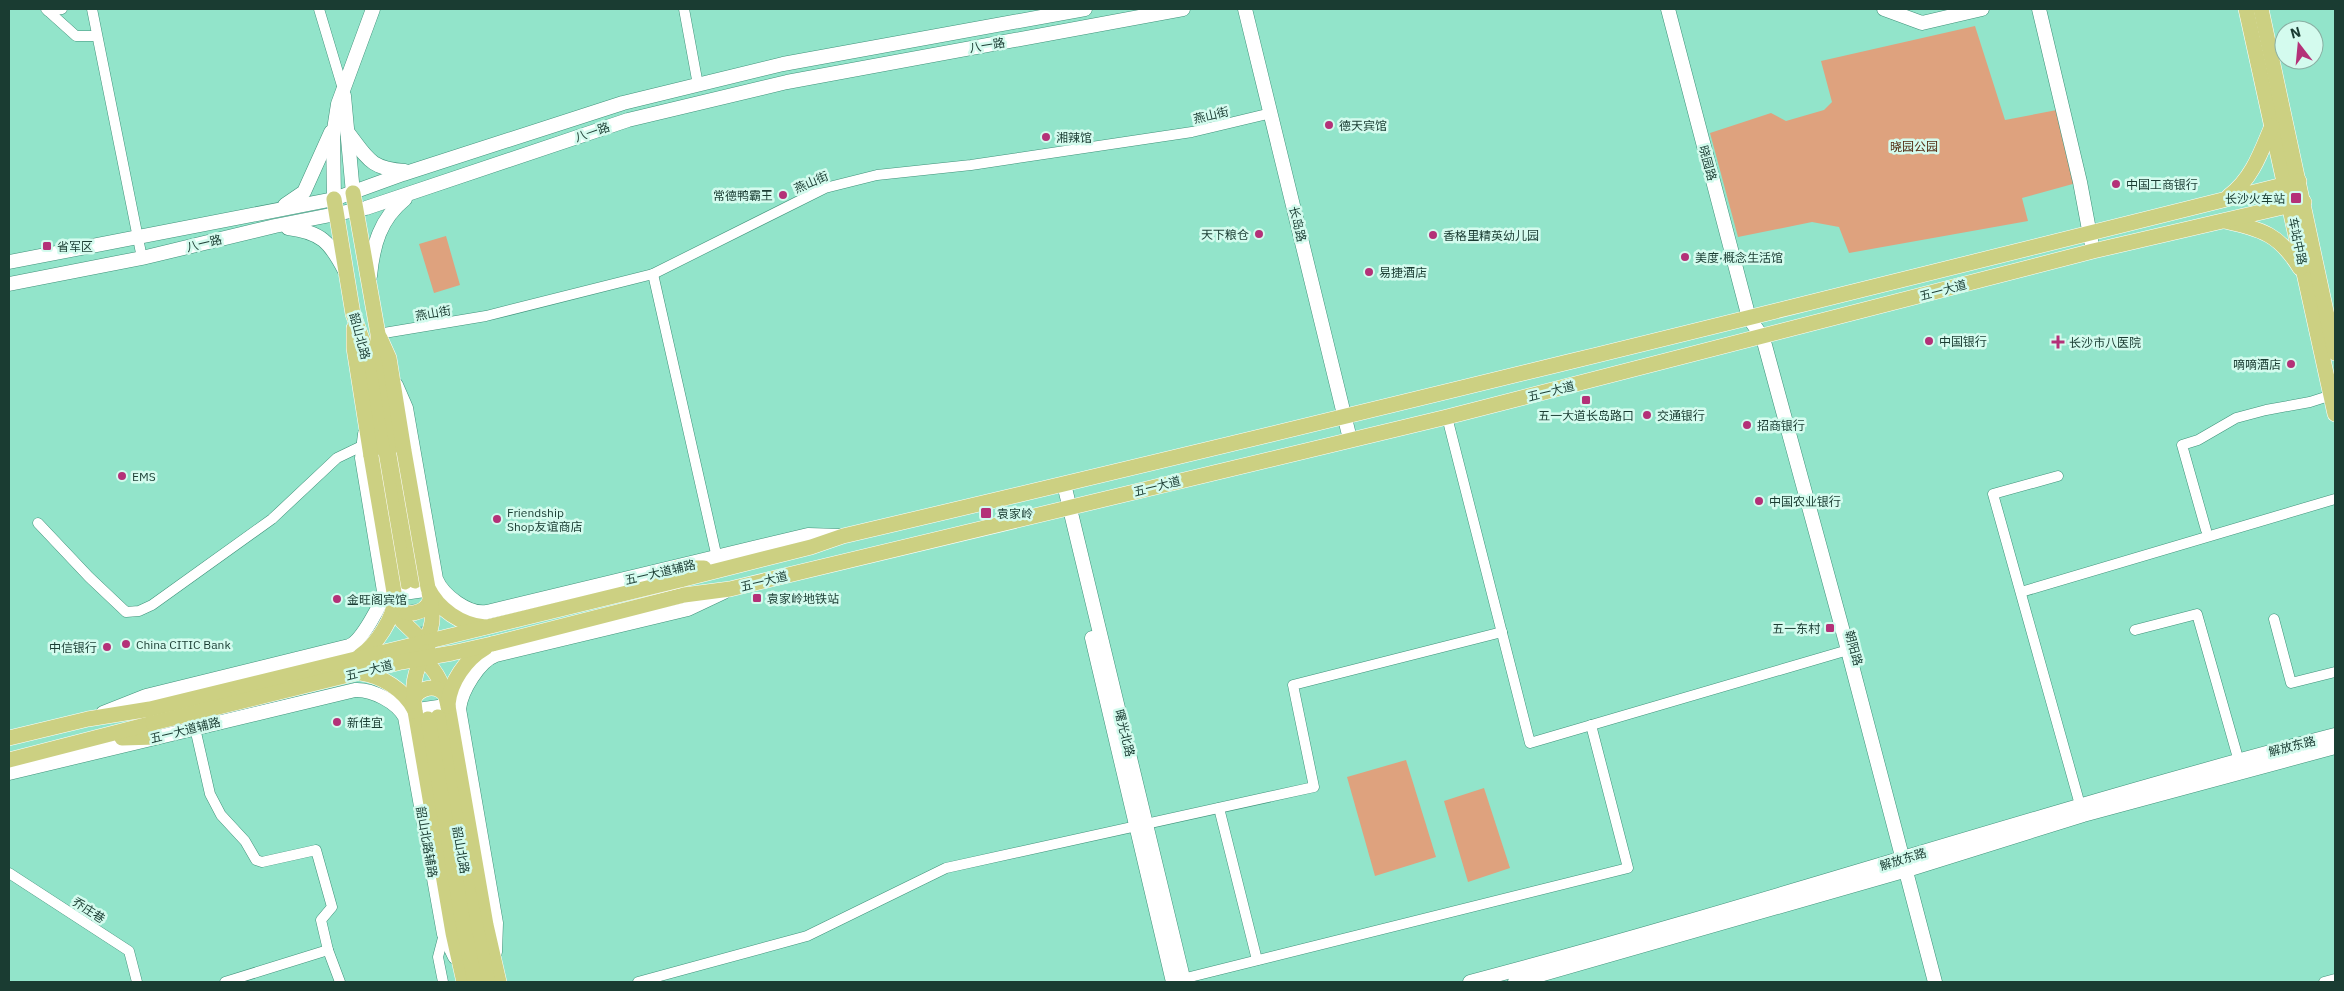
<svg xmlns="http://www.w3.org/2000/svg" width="2344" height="991" font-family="'IBM Plex Sans','Noto Sans SC',sans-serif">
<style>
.green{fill:#dea27e}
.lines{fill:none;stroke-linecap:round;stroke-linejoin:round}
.primary-tunnel{stroke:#7ac2ac;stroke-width:15;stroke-dasharray:15 8;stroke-linecap:butt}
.street-casing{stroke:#3f927a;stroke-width:11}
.secondary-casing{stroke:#3f927a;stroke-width:15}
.primary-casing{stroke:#fff;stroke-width:16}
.street{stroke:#fff;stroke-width:10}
.secondary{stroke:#fff;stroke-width:14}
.primary{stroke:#ccd082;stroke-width:15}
.primary-bridge-casing{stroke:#fff;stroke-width:16;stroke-linecap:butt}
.primary-bridge{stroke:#ccd082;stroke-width:15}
.poi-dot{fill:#b43178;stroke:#d4fbee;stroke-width:2}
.labels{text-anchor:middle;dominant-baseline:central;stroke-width:5;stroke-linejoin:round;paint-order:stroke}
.street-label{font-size:12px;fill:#1a3c32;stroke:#d4fbee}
.poi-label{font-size:12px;fill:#1a3c32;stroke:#d4fbee;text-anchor:start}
.park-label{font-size:12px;fill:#532c13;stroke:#d4fbee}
</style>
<rect width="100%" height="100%" fill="#92e4ca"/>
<g class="green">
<path d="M1975,26l30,94 57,-11 18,73 -58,16 6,23 -179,32 -10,-26 -27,-5 -74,15 -28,-104 61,-20 15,8 38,-11 8,-8 -11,-41z"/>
<path d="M446,236l14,49 -26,8 -15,-49z"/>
<path d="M1406,760l30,97 -61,19 -28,-99z"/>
<path d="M1484,788l26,80 -42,14 -24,-81z"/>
</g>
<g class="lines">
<g class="primary-tunnel">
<path d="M415,581l11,65"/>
<path d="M405,582l7,43"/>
</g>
<g class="street-casing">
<g id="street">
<path d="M46,9l30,27h20"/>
<path d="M92,9l50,249"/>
<path d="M319,9l24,80"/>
<path d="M684,9l14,76"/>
<path d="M48,11l14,-2"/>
<path d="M653,274l64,284"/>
<path d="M378,334l108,-18 167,-42 172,-86 52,-13 94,-10 221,-33 79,-19"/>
<path d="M1447,417l83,326 318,-93"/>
<path d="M2058,476l-65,18 89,318"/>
<path d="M38,523l51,54 37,35 13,-1 13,-6 120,-86 65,-61 27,-13"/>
<path d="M2206,530l-24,-85 16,-5 38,-22 30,-8 44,-8 25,-8"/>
<path d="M2021,592l314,-93"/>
<path d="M2274,619l17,64 44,-11"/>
<path d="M2135,630l62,-16 43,151"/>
<path d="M195,728l15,66 11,21 24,26 11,19 6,2 54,-12 16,57 -11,13 7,30"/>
<path d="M1219,808l38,152"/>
<path d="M9,873l120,78 8,31"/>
<path d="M1178,980l450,-112 -37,-143"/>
<path d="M225,982l103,-32 12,32"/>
<path d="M443,982l-5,-25 6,-23"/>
<path d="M638,982l169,-46 139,-68 368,-81 -21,-102 209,-53"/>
<path d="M2324,982l11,-3"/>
</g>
</g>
<g class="secondary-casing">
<g id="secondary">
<path d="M1245,9l105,430"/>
<path d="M1668,9l81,309 14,20 82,301 90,343"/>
<path d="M1884,9l38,14 60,-14"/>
<path d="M2039,9l41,173 13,69"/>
<path d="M344,96l9,97"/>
<path d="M349,134c19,25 22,35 56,37"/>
<path d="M334,199l-1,-63 5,-32 35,-95"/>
<path d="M285,205l19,-13 27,-60"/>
<path d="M288,228c33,4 42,14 57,43"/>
<path d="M9,262l325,-63 69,-25 220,-71 160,-39 302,-55"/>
<path d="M370,276c3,-31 10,-57 35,-77"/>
<path d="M9,284l133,-26 133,-32 91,-18 262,-88 159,-38 396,-73"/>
<path d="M396,385l10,23 30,171c7,17 33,36 51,33l321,-77 32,1"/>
<path d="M1064,484l120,498"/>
<path d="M383,596l55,-8"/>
<path d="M1092,638l81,344"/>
<path d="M404,712l55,-8"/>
<path d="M103,713l43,-17 203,-50c12,-4 33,-42 35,-55l-22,-133 3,-24"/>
<path d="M9,773l346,-83c17,-1 42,12 50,27l39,217 11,23"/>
<path d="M495,952l1,-29 -37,-214c2,-18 20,-48 37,-54l192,-46 36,-17"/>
<path d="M1470,982c290,-76 575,-172 865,-247"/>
<path d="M1515,982l392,-112 176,-55 252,-68"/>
</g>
</g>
<g class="primary-casing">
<g id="primary">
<path d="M2246,9l89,405"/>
<path d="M2261,9l74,344"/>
<path d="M353,193l25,141v25l37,222"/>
<path d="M2229,196c23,-17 32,-44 43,-70"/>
<path d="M334,199l19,115 12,33 40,235"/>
<path d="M2225,221c38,9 54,13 75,47"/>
<path d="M354,328v20l17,108"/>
<path d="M380,338l9,20 15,93"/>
<path d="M677,568h27"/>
<path d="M680,580l131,-33 32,-11c487,-114 971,-234 1456,-355"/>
<path d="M492,644l192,-49 46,-6 717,-172 646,-166 211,-49"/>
<path d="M448,706l38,219 13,57"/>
<path d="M415,711l38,222 11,49"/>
<path d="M438,717l30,173 20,92"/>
<path d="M428,719l36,210 11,53"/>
<path d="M9,738l79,-19 62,-10"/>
<path d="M122,738l34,-1"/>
<path d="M9,760l144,-37"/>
</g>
</g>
<use href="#street" class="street"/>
<use href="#secondary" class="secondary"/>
<use href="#primary" class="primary"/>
<g class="primary-bridge-casing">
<g id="primary-bridge">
<path d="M404,451l24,137c10,21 33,37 57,39"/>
<path d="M396,599l6,22 26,25"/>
<path d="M397,607c10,10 27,7 33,-6"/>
<path d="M421,646c15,-20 12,-30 8,-54"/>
<path d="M360,656c17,-12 34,-38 35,-58l-24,-142"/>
<path d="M418,656c18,11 26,29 30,50"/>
<path d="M361,673c21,3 43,17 53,36"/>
<path d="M413,701c5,-14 24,-18 33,-5"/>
<path d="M448,704c2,-22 18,-45 37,-56"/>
<path d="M150,709l530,-129"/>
<path d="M415,711c-3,-23 -2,-39 11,-59"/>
<path d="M153,723l248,-61 51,-9 40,-9"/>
</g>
</g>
<use href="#primary-bridge" class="primary-bridge"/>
</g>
<g class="poi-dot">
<circle cx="1329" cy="125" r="5"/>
<circle cx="1046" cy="137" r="5"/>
<circle cx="2116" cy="184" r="5"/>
<circle cx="783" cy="195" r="5"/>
<rect x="2290" y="192" width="12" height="12" rx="2.5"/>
<circle cx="1259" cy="234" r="5"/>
<circle cx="1433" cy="235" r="5"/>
<rect x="42" y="241" width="10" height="10" rx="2.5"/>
<circle cx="1685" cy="257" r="5"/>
<circle cx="1369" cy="272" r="5"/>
<circle cx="1929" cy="341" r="5"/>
<path d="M2055.5 334.5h5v5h5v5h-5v5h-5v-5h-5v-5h5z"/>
<circle cx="2291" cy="364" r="5"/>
<rect x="1581" y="395" width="10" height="10" rx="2.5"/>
<circle cx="1647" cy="415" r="5"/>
<circle cx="1747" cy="425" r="5"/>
<circle cx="122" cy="476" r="5"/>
<circle cx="1759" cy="501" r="5"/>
<rect x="980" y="507" width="12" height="12" rx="2.5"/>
<circle cx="497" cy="519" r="5"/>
<rect x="752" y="593" width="10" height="10" rx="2.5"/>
<circle cx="337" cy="599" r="5"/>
<rect x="1825" y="623" width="10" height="10" rx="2.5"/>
<circle cx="126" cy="644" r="5"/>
<circle cx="107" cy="647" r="5"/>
<circle cx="337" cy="722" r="5"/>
</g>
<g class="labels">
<g class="street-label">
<text transform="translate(987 45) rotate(-10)">八一路</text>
<text transform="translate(1211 115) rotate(-13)">燕山街</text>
<text transform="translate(592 132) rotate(-19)">八一路</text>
<text transform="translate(1708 163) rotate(75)">晓园路</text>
<text transform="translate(811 182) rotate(-23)">燕山街</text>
<text transform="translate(1298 224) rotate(76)">长岛路</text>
<text transform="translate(2298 241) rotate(78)">车站中路</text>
<text transform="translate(204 243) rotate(-14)">八一路</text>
<text transform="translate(1943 290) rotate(-15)">五一大道</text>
<text transform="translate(433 313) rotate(-10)">燕山街</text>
<text transform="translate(360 336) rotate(75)">韶山北路</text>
<text transform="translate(1551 391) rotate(-14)">五一大道</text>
<text transform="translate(1157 486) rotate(-14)">五一大道</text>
<text transform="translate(660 572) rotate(-13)">五一大道辅路</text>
<text transform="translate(764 581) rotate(-14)">五一大道</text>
<text transform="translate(1854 648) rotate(75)">朝阳路</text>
<text transform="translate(369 670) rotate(-14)">五一大道</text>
<text transform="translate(185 730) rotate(-14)">五一大道辅路</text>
<text transform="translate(1125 733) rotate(76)">曙光北路</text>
<text transform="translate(2292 746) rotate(-14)">解放东路</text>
<text transform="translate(427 842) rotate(80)">韶山北路辅路</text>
<text transform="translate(461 850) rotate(80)">韶山北路</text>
<text transform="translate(1903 859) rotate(-17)">解放东路</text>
<text transform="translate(89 910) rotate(33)">乔庄巷</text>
</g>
<g class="poi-label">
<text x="1339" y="125">德天宾馆</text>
<text x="1056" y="137">湘辣馆</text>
<text x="2126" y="184">中国工商银行</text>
<text x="773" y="195" text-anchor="end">常德鸭霸王</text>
<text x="2285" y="198" text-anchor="end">长沙火车站</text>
<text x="1249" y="234" text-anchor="end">天下粮仓</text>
<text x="1443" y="235">香格里精英幼儿园</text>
<text x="57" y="246">省军区</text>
<text x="1695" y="257">美度·概念生活馆</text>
<text x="1379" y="272">易捷酒店</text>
<text x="1939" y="341">中国银行</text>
<text x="2069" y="342">长沙市八医院</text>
<text x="2281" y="364" text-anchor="end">嘀嘀酒店</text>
<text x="1586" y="415" text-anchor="middle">五一大道长岛路口</text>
<text x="1657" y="415">交通银行</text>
<text x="1757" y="425">招商银行</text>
<text x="132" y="476">EMS</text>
<text x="1769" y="501">中国农业银行</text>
<text x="507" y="512">Friendship<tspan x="507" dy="14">Shop友谊商店</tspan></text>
<text x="997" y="513">袁家岭</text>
<text x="767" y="598">袁家岭地铁站</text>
<text x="347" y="599">金旺阁宾馆</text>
<text x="1820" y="628" text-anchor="end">五一东村</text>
<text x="136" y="644">China CITIC Bank</text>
<text x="97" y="647" text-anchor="end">中信银行</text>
<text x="347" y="722">新佳宜</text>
</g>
<g class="park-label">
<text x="1914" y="146">晓园公园</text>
</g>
</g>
<rect width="2344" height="991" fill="none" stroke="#1a3c32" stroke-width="20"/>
<g transform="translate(2299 45) rotate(344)"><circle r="24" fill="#d4fbee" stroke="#8aafa3"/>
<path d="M0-4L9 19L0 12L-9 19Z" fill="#b43178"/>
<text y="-8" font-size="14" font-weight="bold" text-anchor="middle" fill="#1a3c32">N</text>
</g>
</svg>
